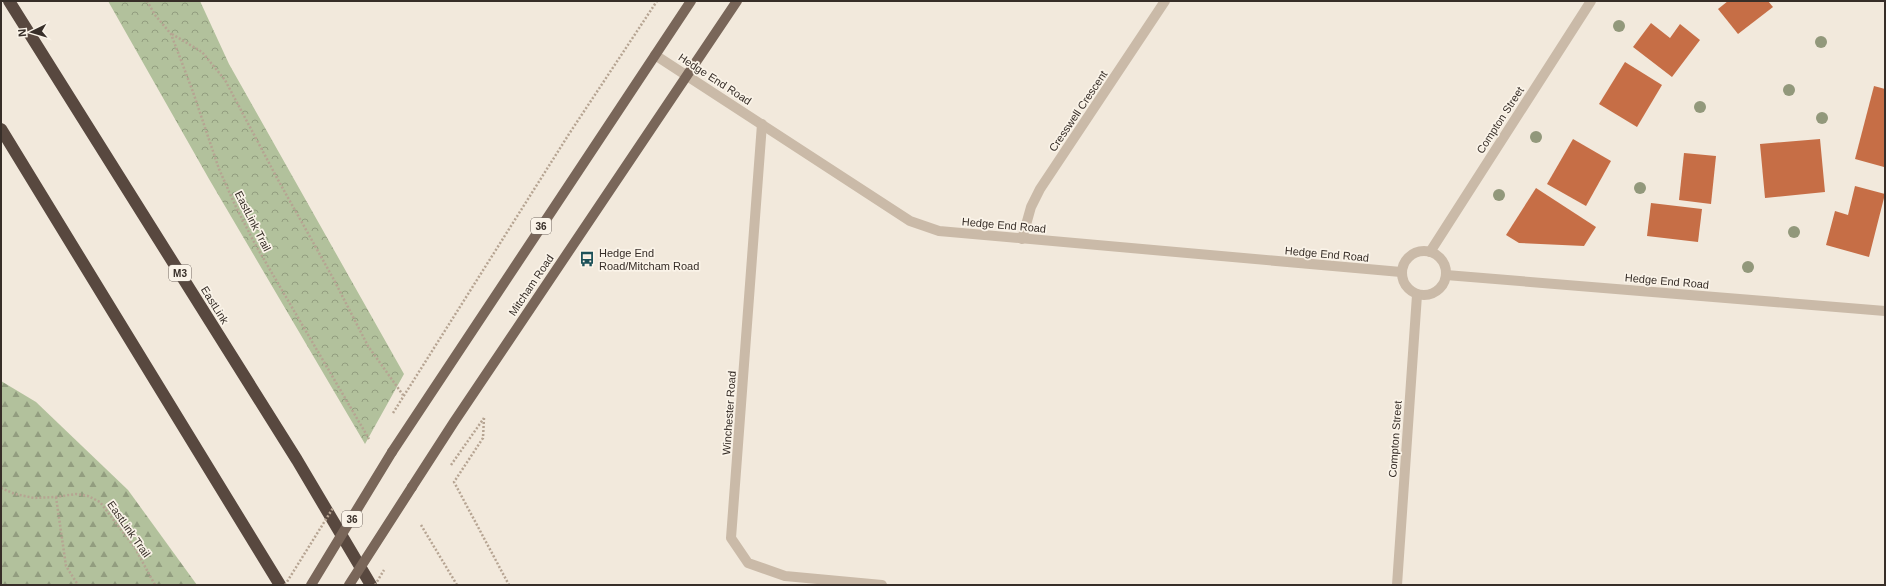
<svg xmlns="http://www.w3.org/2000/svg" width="1886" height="586" font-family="Arial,sans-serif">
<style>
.forest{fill:url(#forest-firs)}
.park{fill:url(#park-crowns)}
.building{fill:#c66e46}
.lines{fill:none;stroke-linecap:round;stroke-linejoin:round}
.path{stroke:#b6a492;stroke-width:2.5;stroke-dasharray:2 2;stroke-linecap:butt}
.minor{stroke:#cabaa8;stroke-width:10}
.major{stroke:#796659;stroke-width:10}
.highway{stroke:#58483f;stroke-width:12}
.path-bridge{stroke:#b6a492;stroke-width:2.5;stroke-dasharray:2 2;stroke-linecap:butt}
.major-bridge{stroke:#796659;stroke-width:10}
.tree{fill:#92987b}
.labels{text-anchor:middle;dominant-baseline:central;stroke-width:3.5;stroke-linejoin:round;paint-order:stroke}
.shield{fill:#faf3e8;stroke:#726962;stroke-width:1}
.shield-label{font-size:10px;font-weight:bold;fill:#372e28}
.street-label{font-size:11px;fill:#372e28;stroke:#faf3e8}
.poi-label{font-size:11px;fill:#372e28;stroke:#faf3e8;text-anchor:start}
</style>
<defs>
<pattern id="forest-firs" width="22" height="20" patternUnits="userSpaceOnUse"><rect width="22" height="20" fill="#b2c19c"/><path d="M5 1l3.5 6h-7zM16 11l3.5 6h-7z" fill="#929d7f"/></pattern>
<pattern id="park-crowns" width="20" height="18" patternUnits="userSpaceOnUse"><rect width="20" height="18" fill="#b2c19c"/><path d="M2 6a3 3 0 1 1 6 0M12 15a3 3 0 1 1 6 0" fill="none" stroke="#929d7f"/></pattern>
</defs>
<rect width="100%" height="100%" fill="#f2e9dc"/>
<path class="forest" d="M1,381l35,21 92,88 69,95h-196z"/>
<path class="park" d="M108,1h92l29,63 175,310 -39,70 -156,-265z"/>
<g class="building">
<path d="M1728,1h40l5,6 -35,27 -20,-25z"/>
<path d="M1651,23l19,15 10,-14 20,16 -28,37 -39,-30z"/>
<path d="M1625,62l37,23 -25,42 -38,-23z"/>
<path d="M1874,86l11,3 -1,78 -29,-8z"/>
<path d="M1573,139l38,22 -25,45 -39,-22z"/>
<path d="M1820,139l5,53 -60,6 -5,-54z"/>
<path d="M1684,153l32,3 -5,48 -32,-4z"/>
<path d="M1855,186l30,8 -16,63 -43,-12 9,-34 13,4z"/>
<path d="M1536,188l60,39 -12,19 -65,-3 -13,-8z"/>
<path d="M1651,203l51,6 -4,33 -51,-6z"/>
</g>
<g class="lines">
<g class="path">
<path d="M147,1l8,14 16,19 22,58 26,77 16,36 20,39 114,195"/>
<path d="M172,34l30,18 23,28 52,98 56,100 35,68 35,49"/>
<path d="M393,413l176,-279 88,-133"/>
<path d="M484,418l-1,20 -29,44 55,103"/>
<path d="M451,465l33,-47"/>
<path d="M1,488l14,6 19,4 22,-1 20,-3 12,2 12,6 35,46 20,37"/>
<path d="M56,497l10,69 12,19"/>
<path d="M421,525l36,60"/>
</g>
<g class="minor">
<path d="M655,55l255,166 29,10 462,41"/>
<path d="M762,124l-31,414 17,25 37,13 97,9"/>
<path d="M1022,239l9,-32 9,-18 125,-188"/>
<circle cx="1424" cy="273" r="22"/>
<path d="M1430,252l161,-251"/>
<path d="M1446,275l439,36"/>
<path d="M1397,585l20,-290"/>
</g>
<g class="major">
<path d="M392,452l299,-451"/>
<path d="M412,487l42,-65 283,-421"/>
</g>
<g class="highway">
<path d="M9,1l288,459 74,125"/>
<path d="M1,129l279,456"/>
</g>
<g class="path-bridge">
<path d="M285,585l48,-77"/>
<path d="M375,585l9,-15"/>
</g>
<g class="major-bridge">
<path d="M311,585l81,-133"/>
<path d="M349,585l63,-98"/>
</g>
</g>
<g class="tree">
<circle cx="1619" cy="26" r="6"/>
<circle cx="1821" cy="42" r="6"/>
<circle cx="1789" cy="90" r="6"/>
<circle cx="1700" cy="107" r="6"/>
<circle cx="1822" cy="118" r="6"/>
<circle cx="1536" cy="137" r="6"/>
<circle cx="1640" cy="188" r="6"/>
<circle cx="1499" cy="195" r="6"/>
<circle cx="1794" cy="232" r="6"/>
<circle cx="1748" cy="267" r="6"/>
</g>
<defs>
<g id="bus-bare" transform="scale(1.2)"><path d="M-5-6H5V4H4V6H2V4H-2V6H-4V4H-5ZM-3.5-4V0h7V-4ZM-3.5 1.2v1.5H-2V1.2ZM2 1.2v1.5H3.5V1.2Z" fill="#1d5159" stroke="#faf3e8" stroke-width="2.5" paint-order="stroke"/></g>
</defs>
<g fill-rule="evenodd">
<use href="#bus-bare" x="587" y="259"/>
</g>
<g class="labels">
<g class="shield">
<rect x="531" y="218" width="20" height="16" rx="3"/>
<rect x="169" y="265" width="22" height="16" rx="3"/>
<rect x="342" y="511" width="20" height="16" rx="3"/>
</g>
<g class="shield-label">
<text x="541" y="226">36</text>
<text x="180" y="273">M3</text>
<text x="352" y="519">36</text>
</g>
<g class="street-label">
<text transform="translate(715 79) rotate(33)">Hedge End Road</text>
<text transform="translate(1078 111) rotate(-56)">Cresswell Crescent</text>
<text transform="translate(1500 120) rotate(-57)">Compton Street</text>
<text transform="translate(253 221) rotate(63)">EastLink Trail</text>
<text transform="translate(1004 225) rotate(5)">Hedge End Road</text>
<text transform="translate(1327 254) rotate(5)">Hedge End Road</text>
<text transform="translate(1667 281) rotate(5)">Hedge End Road</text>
<text transform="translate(531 285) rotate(-56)">Mitcham Road</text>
<text transform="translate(215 305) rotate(58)">EastLink</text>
<text transform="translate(729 413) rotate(-86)">Winchester Road</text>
<text transform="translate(1395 439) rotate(-86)">Compton Street</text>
<text transform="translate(129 529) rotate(55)">EastLink Trail</text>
</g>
<g class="poi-label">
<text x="599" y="253">Hedge End<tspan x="599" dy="13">Road/Mitcham Road</tspan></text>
</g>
</g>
<rect width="1886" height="586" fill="none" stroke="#372e28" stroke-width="4"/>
<g transform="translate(32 32) rotate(265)" stroke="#faf3e8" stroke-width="3" paint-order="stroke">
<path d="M0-3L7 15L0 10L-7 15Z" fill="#372e28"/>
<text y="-6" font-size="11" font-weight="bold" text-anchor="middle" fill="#372e28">N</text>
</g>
</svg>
